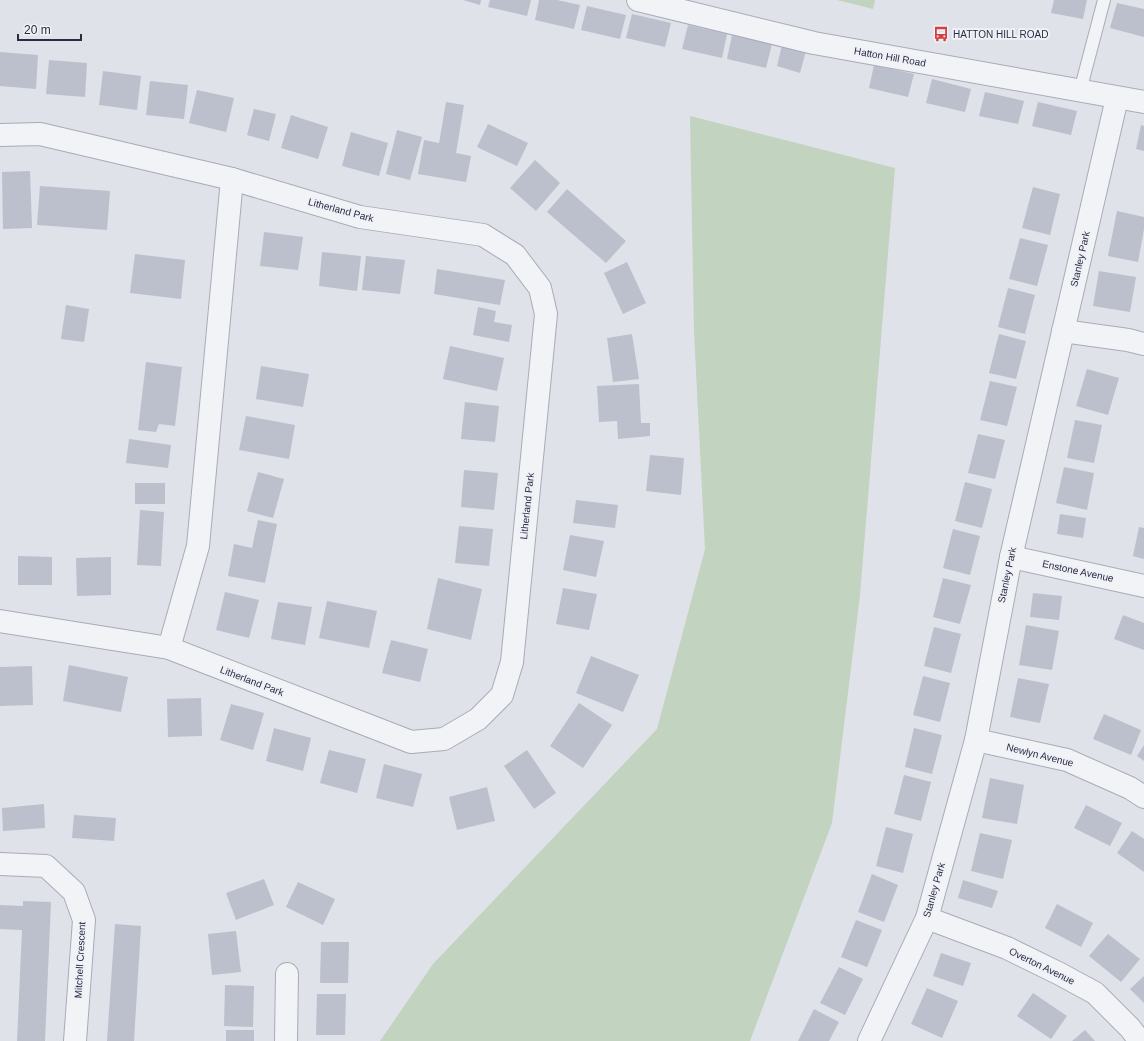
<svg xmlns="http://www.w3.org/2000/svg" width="1144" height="1041" font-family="Arial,sans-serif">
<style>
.green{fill:#c2d3c0}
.building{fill:#bcc0cc}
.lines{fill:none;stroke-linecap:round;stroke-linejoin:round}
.lane-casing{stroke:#a8acb7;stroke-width:14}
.street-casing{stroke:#a8acb7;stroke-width:24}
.lane{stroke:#f2f3f7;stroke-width:12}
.street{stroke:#f2f3f7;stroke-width:22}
.labels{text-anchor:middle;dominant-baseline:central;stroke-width:4;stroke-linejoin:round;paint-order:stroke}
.poi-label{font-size:10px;fill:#282d41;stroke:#eff1f7;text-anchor:start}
.street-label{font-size:10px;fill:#282d41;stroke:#eff1f7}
</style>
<rect width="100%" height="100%" fill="#dfe2e9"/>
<g class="green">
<path d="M837,0h38l-2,9z"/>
<path d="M690,116l205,52 -35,427 -28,228 -82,218h-370l53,-77 224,-235 48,-180 -11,-217z"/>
</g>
<g class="building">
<path d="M463,0h18l-1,5z"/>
<path d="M490,0h41l-4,16 -39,-9z"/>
<path d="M539,0h18l23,5 -6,24 -39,-9z"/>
<path d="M1054,0h33l-4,19 -32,-6z"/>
<path d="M1117,3l27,6v28l-34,-9z"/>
<path d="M587,6l39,9 -6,24 -39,-9z"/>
<path d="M632,14l39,9 -6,24 -39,-9z"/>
<path d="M688,25l39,9 -5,24 -40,-9z"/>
<path d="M732,35l40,9 -6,24 -39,-9z"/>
<path d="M782,45l24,6 -6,22 -23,-7z"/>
<path d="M0,52l38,3 -2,34 -36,-3z"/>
<path d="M49,60l38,3 -2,34 -39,-3z"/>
<path d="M874,65l40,9 -6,23 -39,-9z"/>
<path d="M103,71l38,5 -4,34 -38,-5z"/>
<path d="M932,79l39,10 -6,23 -39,-9z"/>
<path d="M150,81l38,4 -4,34 -38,-4z"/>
<path d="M197,90l37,8 -8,34 -37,-9z"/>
<path d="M985,92l39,9 -6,23 -39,-8z"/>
<path d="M446,102l18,3 -8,48 15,3 -5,26 -48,-8 6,-34 15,3z"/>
<path d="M1038,102l39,9 -6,24 -39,-9z"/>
<path d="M254,109l22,5 -7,27 -22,-6z"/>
<path d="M291,115l37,12 -10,32 -37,-11z"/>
<path d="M488,124l40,19 -11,23 -40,-19z"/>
<path d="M1141,125l3,1v25l-8,-2z"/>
<path d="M397,130l25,7 -12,43 -24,-6z"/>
<path d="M351,132l37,11 -9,33 -37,-10z"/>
<path d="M535,160l25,23 -24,28 -26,-23z"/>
<path d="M30,171l2,57 -29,1 -1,-57z"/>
<path d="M40,186l70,5 -3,39 -70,-5z"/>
<path d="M1033,187l27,7 -10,41 -28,-7z"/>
<path d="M567,189l59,52 -20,22 -59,-51z"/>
<path d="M1117,211l27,6v12l-6,33 -30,-6z"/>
<path d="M264,232l39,5 -5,33 -38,-4z"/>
<path d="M1020,238l28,7 -11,41 -28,-7z"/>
<path d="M322,252l39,4 -4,35 -38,-5z"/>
<path d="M135,254l50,6 -4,39 -51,-6z"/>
<path d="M366,256l39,4 -5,34 -38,-4z"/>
<path d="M627,262l19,41 -23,11 -19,-41z"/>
<path d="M437,269l68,11 -5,25 -66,-11z"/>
<path d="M1099,271l37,6 -6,35 -37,-6z"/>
<path d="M1008,288l27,7 -10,39 -27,-7z"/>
<path d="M66,305l23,4 -5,33 -23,-3z"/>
<path d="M478,307l18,4 -2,11 18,3 -3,17 -36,-7z"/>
<path d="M632,334l7,45 -26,3 -6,-44z"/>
<path d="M999,334l27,7 -10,38 -27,-6z"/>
<path d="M450,346l54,12 -7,33 -54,-12z"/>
<path d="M146,362l36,5 -7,59 -16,-2 -3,8 -18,-2z"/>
<path d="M261,366l48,8 -6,33 -47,-8z"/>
<path d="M1087,369l32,9 -11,37 -32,-9z"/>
<path d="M990,381l27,6 -10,39 -27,-6z"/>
<path d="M639,384l2,39h9v13l-32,3 -1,-18 -18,1 -2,-36z"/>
<path d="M465,402l34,4 -4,36 -34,-3z"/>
<path d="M246,416l49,9 -6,34 -50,-9z"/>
<path d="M1075,420l27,5 -8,38 -27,-5z"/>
<path d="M978,434l27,6 -10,39 -27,-6z"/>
<path d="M129,439l42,6 -3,23 -42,-5z"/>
<path d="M650,455l34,3 -3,37 -35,-4z"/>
<path d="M1064,467l30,6 -7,37 -31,-7z"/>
<path d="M464,470l34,3 -4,37 -33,-3z"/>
<path d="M258,472l26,7 -11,39 -26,-7z"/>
<path d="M965,482l27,7 -10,39 -27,-7z"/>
<rect x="135" y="483" width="30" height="21"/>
<path d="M576,500l42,5 -3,23 -42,-5z"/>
<path d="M140,510l24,2 -3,54 -24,-1z"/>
<path d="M1060,514l26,4 -3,20 -26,-4z"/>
<path d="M258,520l19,4 -12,59 -37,-7 6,-32 18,4z"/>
<path d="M459,526l34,3 -4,37 -34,-3z"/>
<path d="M1139,527l5,1v31l-11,-3z"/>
<path d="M953,529l27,7 -10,39 -27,-7z"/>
<path d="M570,535l34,6 -8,36 -33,-7z"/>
<path d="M18,556l34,1v28h-34z"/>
<path d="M111,557v38l-34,1 -1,-38z"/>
<path d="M438,578l44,11 -11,51 -44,-11z"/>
<path d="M943,578l28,7 -11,39 -27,-7z"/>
<path d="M563,588l34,6 -8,36 -33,-6z"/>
<path d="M225,592l34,8 -10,38 -33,-8z"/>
<path d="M1033,593l29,3 -3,24 -29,-3z"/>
<path d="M327,601l50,10 -8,37 -50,-10z"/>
<path d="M278,602l34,5 -7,38 -34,-6z"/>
<path d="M1123,615l21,8v27l-30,-11z"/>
<path d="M1026,625l33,6 -7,39 -33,-5z"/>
<path d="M934,627l27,7 -10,39 -27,-7z"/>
<path d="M391,640l37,9 -8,33 -38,-9z"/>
<path d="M591,656l48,19 -16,37 -47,-19z"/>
<path d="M69,665l59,12 -7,35 -58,-11z"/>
<path d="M32,666l1,39 -33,1v-39z"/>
<path d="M923,676l27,7 -10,39 -27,-7z"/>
<path d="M1018,678l31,6 -9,39 -30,-6z"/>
<path d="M201,698l1,38 -34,1 -1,-38z"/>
<path d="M579,703l33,22 -29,43 -33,-22z"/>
<path d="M231,704l33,9 -11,37 -33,-10z"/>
<path d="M1104,714l37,16 -10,25 -38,-16z"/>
<path d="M274,728l37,10 -8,33 -37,-10z"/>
<path d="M914,728l28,7 -10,39 -27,-7z"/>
<path d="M1144,745v16l-7,-5z"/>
<path d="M329,750l37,9 -9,34 -37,-10z"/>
<path d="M527,750l29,43 -22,16 -30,-43z"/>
<path d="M384,764l38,10 -9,33 -37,-9z"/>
<path d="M904,775l27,7 -10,39 -27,-7z"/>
<path d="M990,778l34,7 -7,39 -35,-6z"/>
<path d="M487,787l8,34 -38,9 -8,-33z"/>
<path d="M44,804l1,24 -42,3 -1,-23z"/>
<path d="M1086,805l36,18 -12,23 -36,-18z"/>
<path d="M74,815l42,3 -2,23 -42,-3z"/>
<path d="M886,827l27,7 -10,39 -27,-7z"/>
<path d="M1132,831l12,8v33l-27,-19z"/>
<path d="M980,833l32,7 -9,39 -32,-8z"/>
<path d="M872,874l26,11 -14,37 -26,-10z"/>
<path d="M264,879l10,26 -38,15 -10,-27z"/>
<path d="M963,880l35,11 -6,17 -34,-10z"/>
<path d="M298,882l37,17 -12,26 -37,-18z"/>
<path d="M23,901l28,1 -6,139h-28l5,-111 -22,-1v-24l23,1z"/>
<path d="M1057,904l36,19 -12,24 -36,-19z"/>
<path d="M856,920l26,10 -15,37 -26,-10z"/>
<path d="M115,924l26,2 -7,115h-27z"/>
<path d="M236,931l5,41 -29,3 -4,-41z"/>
<path d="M1108,934l32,25 -19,23 -32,-26z"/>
<path d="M321,942h28l-1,41h-28z"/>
<path d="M941,953l30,10 -8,23 -30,-10z"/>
<path d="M839,967l24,12 -18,36 -25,-12z"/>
<path d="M1144,976v27l-14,-14z"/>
<path d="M225,985l29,1 -1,41 -29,-1z"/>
<path d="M927,988l31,13 -16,37 -31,-14z"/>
<path d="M1033,993l34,23 -16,23 -34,-23z"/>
<path d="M317,994h29l-1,41h-29z"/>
<path d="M814,1009l25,13 -10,19h-31z"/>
<rect x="226" y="1030" width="28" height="11"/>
<path d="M1085,1030l10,11h-23z"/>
</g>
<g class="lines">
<g class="lane-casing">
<path id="lane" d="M1080,91l24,-91"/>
</g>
<g class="street-casing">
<g id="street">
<path d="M638,0l176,43 330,59"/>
<path d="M0,135l40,-1 192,45 128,38 123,18 32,20 25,33 6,26 -34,348 -10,33 -24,24 -34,20 -33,3 -242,-94 -169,-27"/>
<path d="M1063,331l65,9 16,4"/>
<path d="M1011,557l133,29"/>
<path d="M169,648l29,-102 34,-367"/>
<path d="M976,740l91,20 63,28 14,9"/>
<path d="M0,864l46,2 28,26 10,28 -9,121"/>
<path d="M927,918l80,30 53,26 35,19 35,35 10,13"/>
<path d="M286,1041l1,-67"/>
<path d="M869,1041l58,-123 49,-178 35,-183 106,-459"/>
</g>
</g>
<use href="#lane" class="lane"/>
<use href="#street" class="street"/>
</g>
<defs>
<g id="bus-bare" transform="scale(1.2)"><path d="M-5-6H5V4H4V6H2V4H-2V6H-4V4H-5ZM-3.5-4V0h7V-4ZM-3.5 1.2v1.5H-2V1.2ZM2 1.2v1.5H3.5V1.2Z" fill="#d34040" stroke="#eff1f7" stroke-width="2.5" paint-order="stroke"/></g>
</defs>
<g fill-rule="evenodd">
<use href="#bus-bare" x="941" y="34"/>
</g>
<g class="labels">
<g class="poi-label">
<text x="953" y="34">HATTON HILL ROAD</text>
</g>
<g class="street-label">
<text transform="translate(890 57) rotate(10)">Hatton Hill Road</text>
<text transform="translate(341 210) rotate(15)">Litherland Park</text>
<text transform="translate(1080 259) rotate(-77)">Stanley Park</text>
<text transform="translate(527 506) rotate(-84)">Litherland Park</text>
<text transform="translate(1078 571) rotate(12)">Enstone Avenue</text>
<text transform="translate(1007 575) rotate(-78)">Stanley Park</text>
<text transform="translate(252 681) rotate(21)">Litherland Park</text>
<text transform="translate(1040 755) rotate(14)">Newlyn Avenue</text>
<text transform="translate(934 890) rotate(-74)">Stanley Park</text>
<text transform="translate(80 960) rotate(-87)">Mitchell Crescent</text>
<text transform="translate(1042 966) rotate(26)">Overton Avenue</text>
</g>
</g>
<path d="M18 34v6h63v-6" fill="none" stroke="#282d41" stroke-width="2"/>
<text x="24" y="34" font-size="12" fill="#282d41" stroke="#eff1f7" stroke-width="3" paint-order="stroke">20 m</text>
</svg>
